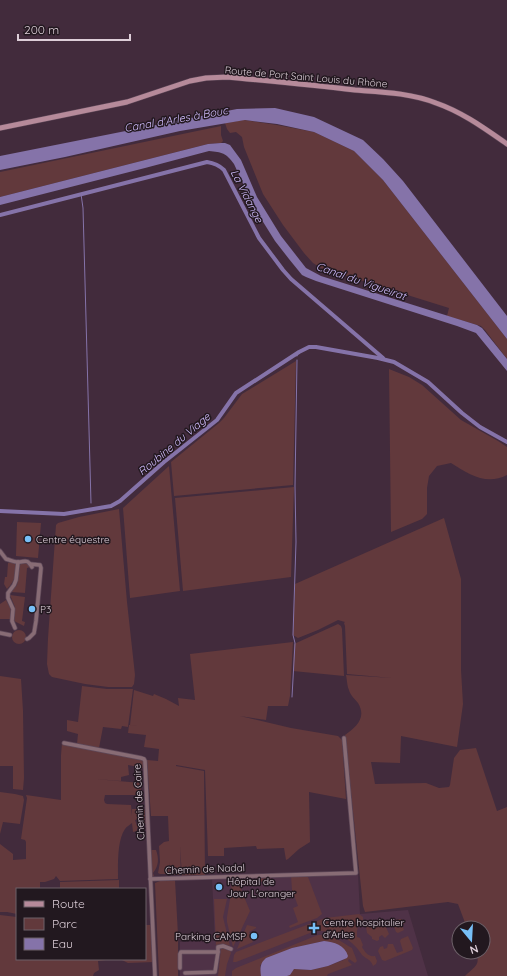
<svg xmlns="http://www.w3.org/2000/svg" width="507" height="976" font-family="Quicksand,sans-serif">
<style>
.built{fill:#4f3247}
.green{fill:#62393c}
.water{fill:#8573a9}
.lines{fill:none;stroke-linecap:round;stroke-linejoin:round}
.stream{stroke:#8573a9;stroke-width:1}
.canal{stroke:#8573a9;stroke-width:4}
.minor-casing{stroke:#5e4858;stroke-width:5}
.secondary-casing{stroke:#5e4858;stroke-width:6}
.minor{stroke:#886c75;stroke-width:3.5}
.secondary{stroke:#b68a9a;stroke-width:5}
.poi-dot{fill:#77bff7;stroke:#22181f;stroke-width:1.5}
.labels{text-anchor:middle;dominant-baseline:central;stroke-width:3;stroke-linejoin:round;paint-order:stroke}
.street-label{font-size:10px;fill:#ddced8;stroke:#22181f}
.poi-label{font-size:10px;fill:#ddced8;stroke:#22181f;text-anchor:start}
.water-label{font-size:11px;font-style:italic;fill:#d1bcfd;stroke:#22181f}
</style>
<rect width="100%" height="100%" fill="#422b3c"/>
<path class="built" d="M358,874l2,40 48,-4 20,66h-248v-34l35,-1 -3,-63 100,-3z"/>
<g class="green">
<path d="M244,120l33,5 37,7 40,19 29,29 124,159v20l-22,-29 -4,-4 -34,-10 2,-8 -128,-40 -8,-5 -9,-10 -21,-28 -20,-31 -19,-47 -2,-10 -6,-5 -6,1 -3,-4 -2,-6z"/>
<path d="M221,126v9l2,6 -2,2 -13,1 -55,14 -153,39v-25z"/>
<path d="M296,361l-3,124 -119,11 -3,-34 48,-39 5,-5 18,-24z"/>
<path d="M389,369l20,8 13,8 39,35 37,21 9,6v28c-21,11 -38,-1 -56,-12l-14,3 -8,10 -2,12v26l-5,5 -31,13z"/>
<path d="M169,466l11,125 -50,7 -7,-90z"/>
<path d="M294,487l-3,90 -108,14 -8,-93z"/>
<path d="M119,509l8,93 8,73 -1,9 -2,3h-24l-23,-3 -33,-7 -3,-3 -2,-10 1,-26 8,-113 2,-2 21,-6z"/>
<path d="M444,518l17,61v91l2,34 -6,43 -56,-11 -1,27 -29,-1 4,22 51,-1 13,5 10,-1 1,-2 4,-27 6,-8 16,-2 21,63 10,-4v169h-42c9,-9 16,-10 11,-24h7v-24h-16l-9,-24 -10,-2 -83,10 -2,-6 -18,-171c11,-8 22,-17 13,-32 -3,-4 -8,-8 -9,-13 -2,-4 -2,-11 -3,-15l46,3 -45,-4 -2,-48 -1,-3 1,-1 -7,-2 -20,10 -20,8 -5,-3 2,-51z"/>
<path d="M17,522l24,1 -3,35 -22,-2z"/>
<path d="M11,562l5,1c-1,12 0,17 -9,26l-3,-5 1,-7h2l1,-14z"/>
<path d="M26,562l4,4v1l-3,1 -2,25 -14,-1 6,-7 3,-20 1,-1z"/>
<path d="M10,595l15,2 -3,24 3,1 -1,4 -10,-5 1,-14z"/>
<path d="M6,600c3,6 8,12 4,19h-10v-15z"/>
<path d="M338,624l3,2 1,3 2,47 -51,-5 1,-27z"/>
<circle cx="19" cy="637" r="7"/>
<path d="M293,642l-3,54 -2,10h-20l-2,14 -26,-4 51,12 47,8 4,4 4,59 -37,-7 1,50 -11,7 -11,10 -2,1 -2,-12 -27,1 -1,-3 -32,2v8h-16l-3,-86 -29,-5v1l28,5 1,104 -23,1 -2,-30 1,29h-11l-1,-13v12h-9l-2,-1 2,-11 -1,-16 5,-4 5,-1 -1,-25h-17l-4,-56 11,1 1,-12 -15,-2 2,-12 -18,-2 1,-8 20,1 2,-9 -2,9 -19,-1 4,-35 19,6 1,-2 12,5 13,7 -1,-8 17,2 -5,-46z"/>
<path d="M0,676l21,3 2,32 1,67 -1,12 -10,-1v-23h-13z"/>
<path d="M82,686l25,3h26l-5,38 -6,-1 -1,3 -18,-2 -4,21 -22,-4 1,-10 -11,-3v-11l11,2z"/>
<path d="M62,743l81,16 1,5v4l-16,-3 1,10 -8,2v4l-26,-2 1,-20 -1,20 46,4v12h-36l-1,5 1,3 2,1 24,1 1,11v-7h14v15l-2,2v3l-4,2 -1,-2 3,-2 -2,-8 -5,1 2,6h3l-3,2v3l-4,1 -1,-9c-2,2 -5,3 -7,6 -8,11 -7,37 -7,50l-58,2 -4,-5 -2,3 -9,3h-5v7h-23v25l-10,-2h-7v-68l13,10v6l13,-1v-17l-1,-2 -4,-1 6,-41 -1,-3 35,5v-45z"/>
<path d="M0,792l15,2 8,2 1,4 -4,24 -17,-2 -3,12z"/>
<path d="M150,850h6c3,8 3,16 -3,23l1,3 -1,1 -2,1z"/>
<path d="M291,876l17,1 14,37 -5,4 -27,10 -1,-2 9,-4 -5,-14 5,-2 -6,-16z"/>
<path d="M270,878l2,3 -31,2 -1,4 10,24 -17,36 -6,-25v-5l3,-18 2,-19z"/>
<path d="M119,880v9h-59v-7z"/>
<path d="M175,880l3,55v41h-19l-4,-93 5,-2z"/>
<path d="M214,899h13l-4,18 7,29 -6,-2 -8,2z"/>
<path d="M359,914l4,3v5l-2,3 -3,-1 -1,8v5l3,1 3,7 -1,2c3,5 6,10 13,9l2,5 -1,3 -3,2c-2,-7 -7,-7 -11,-11 -2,-3 -4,-6 -6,-8 -9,-11 -27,-17 -41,-16l-79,31h-3l1,-7 2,-3 89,-34z"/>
<path d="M0,915l17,2v42h98l-17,2 1,9 -5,3 -1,3h-93z"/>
<path d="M401,919l3,2 1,2 -3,2 2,5 -6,3 -2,-1 -4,-10 -7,3 4,9 -4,4 -3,-3 -3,2v3l-2,1 -5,-2v-2l-5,-4 -1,-6 -1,-1 1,-2z"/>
<path d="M145,925h6l3,37 -26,1 -8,-4h25z"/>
<path d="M247,925l9,2v1l-7,4 4,10 -16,7z"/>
<path d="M318,935c14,-1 22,6 34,13l5,13 -2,2 -6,-4 -1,2 4,4 -24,9 -1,2h-40l3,-1 4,-6 17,1 17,-4 16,-6 -20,-19 -32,7 -32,17 1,11h-29v-5l4,-3z"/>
<path d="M408,936l5,12 -1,2 -27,11 -3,-1 -4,-9 2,-4 3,-1 1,3 3,-1 1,-4h5l4,9 6,-2 -3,-10 1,-2z"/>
<path d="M224,948l6,2 1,3 -4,11 -2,12h-7l3,-27z"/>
</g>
<g class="water">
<path d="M275,108l39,9 49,23 20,19 20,22 104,135v23l-124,-159 -29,-29 -40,-19 -37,-8 -32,-4 -65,11 -115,26 -65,13v-14l196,-39 41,-8z"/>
<path d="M221,143h4l5,2 11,15 16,37 24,39 25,32 15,8 156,49 5,3 25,31v12l-31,-38 -19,-7 -141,-45 -10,-4 -4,-2 -13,-16 -14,-18 -20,-32 -21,-45c-8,-11 -12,-12 -25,-13l-64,17 -145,37v-8l153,-39 55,-14z"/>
<path d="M324,941c10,1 21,4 24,15l-1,2 -19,8 -17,4 -17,-1 -4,6 -3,1h-26c-1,-8 -1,-13 5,-18l26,-10z"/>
</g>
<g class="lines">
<g class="stream">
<path d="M81,194l2,14 8,295"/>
<path d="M297,356l1,-3"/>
<path d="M292,697l3,-54 -2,-8 3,-93 -1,-56 2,-126"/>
</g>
<g class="canal">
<path d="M0,215l207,-53c7,1 12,3 17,8l35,68 24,32 8,9 92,79"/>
<path d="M0,511l64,3 47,-8 9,-5 44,-39 53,-42 19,-27 63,-41 10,-5h7l62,11 16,4 34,20 34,31 18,14 27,15"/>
</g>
<g class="minor-casing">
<g id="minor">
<path d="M0,551l6,8c4,1 8,3 11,3 9,0 9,-4 15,5"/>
<path d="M15,628l-3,-7 1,-12 -5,-11v-5l6,-8 2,-5 2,-18"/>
<path d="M0,633l10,2"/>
<path d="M27,639l2,-1 5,-5 2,-12 5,-53 -1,-3 -10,-1"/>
<path d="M64,743l77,15 3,1 1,2 10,215"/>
<path d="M150,879l206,-6 -12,-135"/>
<path d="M180,968v-14l1,-2h37v-5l5,-1 8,3"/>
<path d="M185,973l30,-1 3,-20"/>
</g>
</g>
<g class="secondary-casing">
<path id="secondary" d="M0,128l127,-26 63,-21 16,-3 22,-1c42,4 85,8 127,13 27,2 56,3 81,13 26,9 48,25 71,41"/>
</g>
<use href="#minor" class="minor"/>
<use href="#secondary" class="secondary"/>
</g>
<g class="poi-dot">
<circle cx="28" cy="539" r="4"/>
<circle cx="32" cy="609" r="4"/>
<circle cx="219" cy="887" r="4"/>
<path d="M312 922h4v4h4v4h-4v4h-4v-4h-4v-4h4z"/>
<circle cx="254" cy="936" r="4"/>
</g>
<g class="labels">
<g class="street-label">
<text transform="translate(306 77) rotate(5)">Route de Port Saint Louis du Rhône</text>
<text transform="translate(139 802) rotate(-93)">Chemin de Caire</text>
<text transform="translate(205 869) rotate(-2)">Chemin de Nadal</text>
</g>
<g class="poi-label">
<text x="36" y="539">Centre équestre</text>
<text x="40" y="609">P3</text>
<text x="227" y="881">Hôpital de<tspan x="227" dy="12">Jour L'oranger</tspan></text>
<text x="323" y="922">Centre hospitalier<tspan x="323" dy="12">d'Arles</tspan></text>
<text x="246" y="936" text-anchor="end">Parking CAMSP</text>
</g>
<g class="water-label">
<text transform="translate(176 119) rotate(-10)">Canal d'Arles à Bouc</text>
<text transform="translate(247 196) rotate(63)">La Vidange</text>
<text transform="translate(361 281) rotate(19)">Canal du Vigueirat</text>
<text transform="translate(174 444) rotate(-40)">Roubine du Viage</text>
</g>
</g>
<rect x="16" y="888" width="130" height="72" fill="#22181f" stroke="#6d6169"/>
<rect x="24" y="901" width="20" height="6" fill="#b68a9a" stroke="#6d6169"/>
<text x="52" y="908" font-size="12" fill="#ddced8">Route</text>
<rect x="24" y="918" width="20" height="12" fill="#62393c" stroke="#6d6169"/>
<text x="52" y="928" font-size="12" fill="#ddced8">Parc</text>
<rect x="24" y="938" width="20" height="12" fill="#8573a9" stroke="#6d6169"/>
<text x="52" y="948" font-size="12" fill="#ddced8">Eau</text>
<g transform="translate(471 940) rotate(162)"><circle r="19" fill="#22181f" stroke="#6d6169"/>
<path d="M0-3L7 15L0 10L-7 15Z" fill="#77bff7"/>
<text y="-6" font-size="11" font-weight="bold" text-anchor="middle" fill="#ddced8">N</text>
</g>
<path d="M18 34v6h112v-6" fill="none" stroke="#ddced8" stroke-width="2"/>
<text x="24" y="34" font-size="12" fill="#ddced8" stroke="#22181f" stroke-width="3" paint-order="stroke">200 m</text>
</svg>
